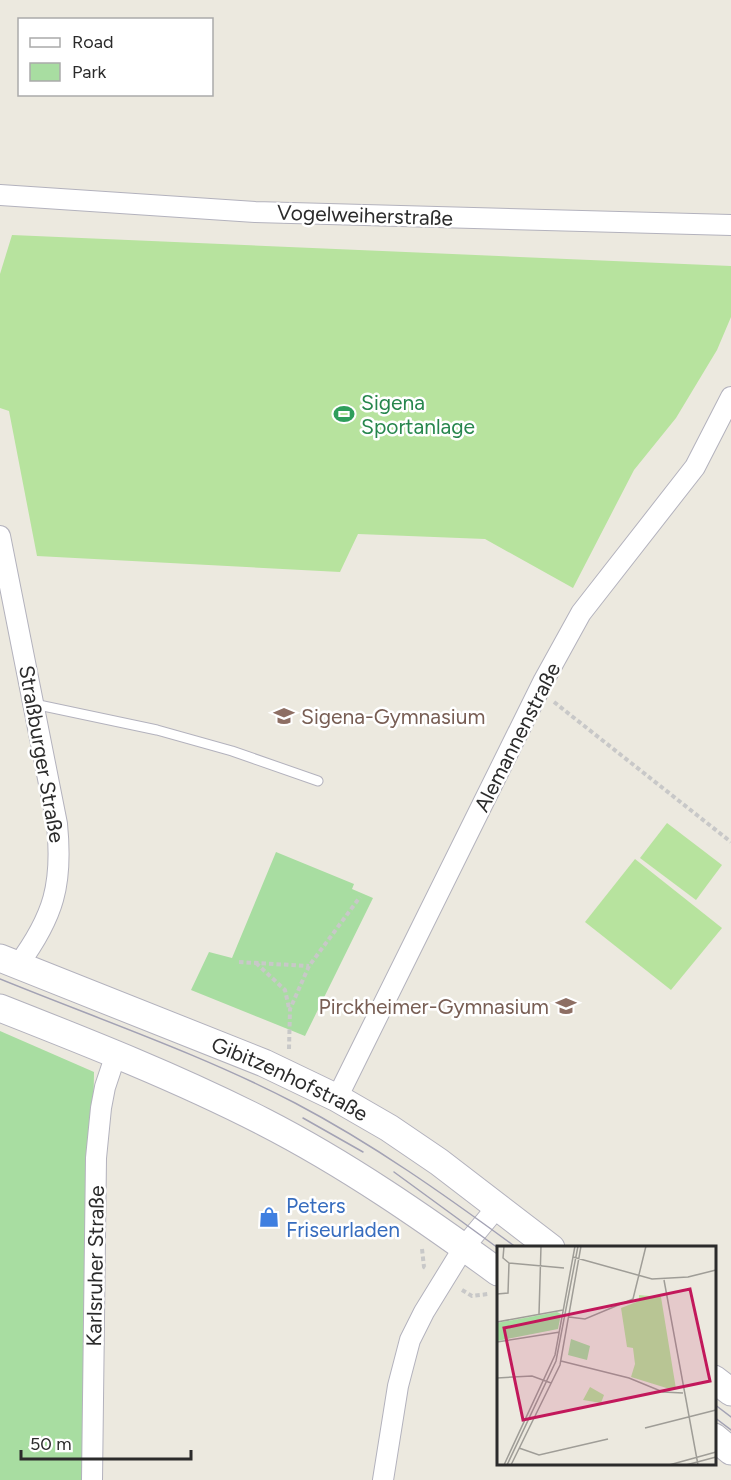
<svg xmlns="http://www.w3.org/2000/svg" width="731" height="1480" font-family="Figtree,sans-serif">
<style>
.green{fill:#a8dda1}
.pitch{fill:#b7e39e}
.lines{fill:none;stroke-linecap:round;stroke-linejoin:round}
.lane-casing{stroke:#b3b2bd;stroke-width:11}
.street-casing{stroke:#b3b2bd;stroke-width:22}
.secondary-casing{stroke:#b3b2bd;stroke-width:29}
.path{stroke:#c8c8c8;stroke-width:4;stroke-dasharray:4.5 3;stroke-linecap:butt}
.lane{stroke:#fff;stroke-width:9}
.street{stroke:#fff;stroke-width:20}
.secondary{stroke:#fff;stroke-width:27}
.tram{stroke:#a3a2b4;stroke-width:1.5}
.labels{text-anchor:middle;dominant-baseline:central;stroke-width:5;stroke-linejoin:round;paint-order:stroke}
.street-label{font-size:21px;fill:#2b2b2b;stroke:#fff}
.leisure-label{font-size:21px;fill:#27864d;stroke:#fff;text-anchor:start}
.education-label{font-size:21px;fill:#785e54;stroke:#fff;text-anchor:start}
.shop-label{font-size:21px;fill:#366cbe;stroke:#fff;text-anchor:start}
.inset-road{fill:none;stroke:#9f9d97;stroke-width:1.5}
.view{fill:#c2185b;fill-opacity:0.15;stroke:#c2185b;stroke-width:3}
.inset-edge{fill:none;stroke:#2b2b2b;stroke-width:3}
</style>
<rect width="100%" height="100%" fill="#ece9df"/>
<g class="green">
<path d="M276,852l78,32 -2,5 21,9 -68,138 -114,-46 18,-38 23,6z"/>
<path d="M0,1031l94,41 -7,408h-87z"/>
</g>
<g class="pitch">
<path d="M12,235l719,31v51l-14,33 -41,68 -42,52 -61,118 -88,-49 -127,-5 -18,38 -303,-16 -28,-145 -9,-3v-134z"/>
<path d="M667,823l55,42 -26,35 -56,-42z"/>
<path d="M635,859l87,69 -51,62 -86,-68z"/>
</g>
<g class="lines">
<g class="lane-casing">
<path id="lane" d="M34,704l123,26 75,21 86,30"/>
</g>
<g class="street-casing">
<g id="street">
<path d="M0,195l255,17 476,13"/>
<path d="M0,536l57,288c6,60 -3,92 -39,141"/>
<path d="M337,1098l207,-418 37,-67 114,-146 36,-70"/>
<path d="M92,1480l4,-322 5,-50 4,-21 11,-33"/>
<path d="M383,1480l15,-94 12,-46 14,-28 40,-65 34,-41"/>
</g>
</g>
<g class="secondary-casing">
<g id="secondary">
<path id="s1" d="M0,958l264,105 73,35 52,30 50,34 112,86"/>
<path d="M0,1008c89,35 178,70 264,114 82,42 160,96 234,150"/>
<path d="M714,1379l17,13"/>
<path d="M714,1437l17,14"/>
</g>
</g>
<g class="path">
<path d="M554,702l177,140"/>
<path d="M239,962l70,4"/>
<path d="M256,963l29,27 4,18"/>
<path d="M289,1049l1,-40 19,-43 51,-69"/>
<path d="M422,1249l2,18 3,2"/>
<path d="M462,1290l10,6 16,-2"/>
</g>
<use href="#lane" class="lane"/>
<use href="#street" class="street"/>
<use href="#secondary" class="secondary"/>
<g class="tram">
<path d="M0,979c98,40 201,75 295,124 78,41 150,92 222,145"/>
<path d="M303,1118l60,34"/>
<path d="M394,1172l104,76"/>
<path d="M714,1404l17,13"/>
<path d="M714,1417l17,13"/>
</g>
</g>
<defs>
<g id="stadium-bare" transform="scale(1.62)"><path d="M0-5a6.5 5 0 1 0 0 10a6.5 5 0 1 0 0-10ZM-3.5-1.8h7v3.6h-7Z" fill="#2e9e5b" stroke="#fff" stroke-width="2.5" paint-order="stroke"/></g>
<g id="school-bare" transform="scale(1.62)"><path d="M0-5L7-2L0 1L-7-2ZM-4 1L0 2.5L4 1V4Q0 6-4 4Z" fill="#8d6e63" stroke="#fff" stroke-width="2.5" paint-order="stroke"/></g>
<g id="shop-bare" transform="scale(1.62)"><path d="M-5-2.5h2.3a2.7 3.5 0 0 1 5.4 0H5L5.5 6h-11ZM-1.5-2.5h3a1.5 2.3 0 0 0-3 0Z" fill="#3f7fe0" stroke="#fff" stroke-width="2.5" paint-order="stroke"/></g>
</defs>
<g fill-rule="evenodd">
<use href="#stadium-bare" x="344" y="414"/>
<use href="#school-bare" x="284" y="716"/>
<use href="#school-bare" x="566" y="1006"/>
<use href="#shop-bare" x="269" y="1217"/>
</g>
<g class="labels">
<g class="street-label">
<text transform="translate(365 215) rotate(2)">Vogelweiherstraße</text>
<text transform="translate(517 737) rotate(-63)">Alemannenstraße</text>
<text transform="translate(42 754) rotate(80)">Straßburger Straße</text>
<text stroke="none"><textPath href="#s1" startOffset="314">Gibitzenhofstraße</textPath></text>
<text transform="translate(95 1266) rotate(-89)">Karlsruher Straße</text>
</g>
<g class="leisure-label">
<text x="361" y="402">Sigena<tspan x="361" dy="24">Sportanlage</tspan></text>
</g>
<g class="education-label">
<text x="301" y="716">Sigena-Gymnasium</text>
<text x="549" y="1006" text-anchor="end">Pirckheimer-Gymnasium</text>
</g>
<g class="shop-label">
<text x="286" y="1205">Peters<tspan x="286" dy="24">Friseurladen</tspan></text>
</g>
</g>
<g transform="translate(497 1246)">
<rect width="219" height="219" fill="#ece9df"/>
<path d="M60,66l4,2 -3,15 -61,12v-18zM74,93l19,7 -3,14 -19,-5z" fill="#a8dda1"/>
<path d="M142,49l22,2 15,92 -3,1 -42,-13 4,-13 -2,-16 -6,-1 -6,-39 18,-7zM93,141l14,8 -3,8 -18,-3z" fill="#b7e39e"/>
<path class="inset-road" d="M7,0l-1,12 6,5M76,11l79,22 36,-2 28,-7M12,17l55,5M167,34l34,185M0,48l11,-1 1,-30M42,68l2,-68M72,71l16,2 48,-20 13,-53M0,76l66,-12M0,96l63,-10M64,115l68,17 34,14 20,1M0,132l35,-2 19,7M148,182l71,-18M22,202l20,7 69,-16M7,219l51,-110 20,-109M10,219l49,-104 22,-115M14,219l49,-100 21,-119M172,219l47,-13M189,219l30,-8"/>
<path class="view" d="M193,43l20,92 -187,39 -19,-92z"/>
<rect width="219" height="219" class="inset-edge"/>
</g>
<rect x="18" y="18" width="195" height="78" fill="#ffffff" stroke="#aaaaaa" stroke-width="1.5"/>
<rect x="30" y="38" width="30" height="9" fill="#ffffff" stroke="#aaaaaa" stroke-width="1.5"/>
<text x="72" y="48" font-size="18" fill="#2b2b2b">Road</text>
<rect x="30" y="63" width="30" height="18" fill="#a8dda1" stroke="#aaaaaa" stroke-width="1.5"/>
<text x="72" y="78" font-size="18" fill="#2b2b2b">Park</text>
<path d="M21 1450v9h170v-9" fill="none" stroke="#2b2b2b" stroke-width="3"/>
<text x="30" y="1450" font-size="18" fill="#2b2b2b" stroke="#ffffff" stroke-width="4.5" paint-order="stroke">50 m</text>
</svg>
